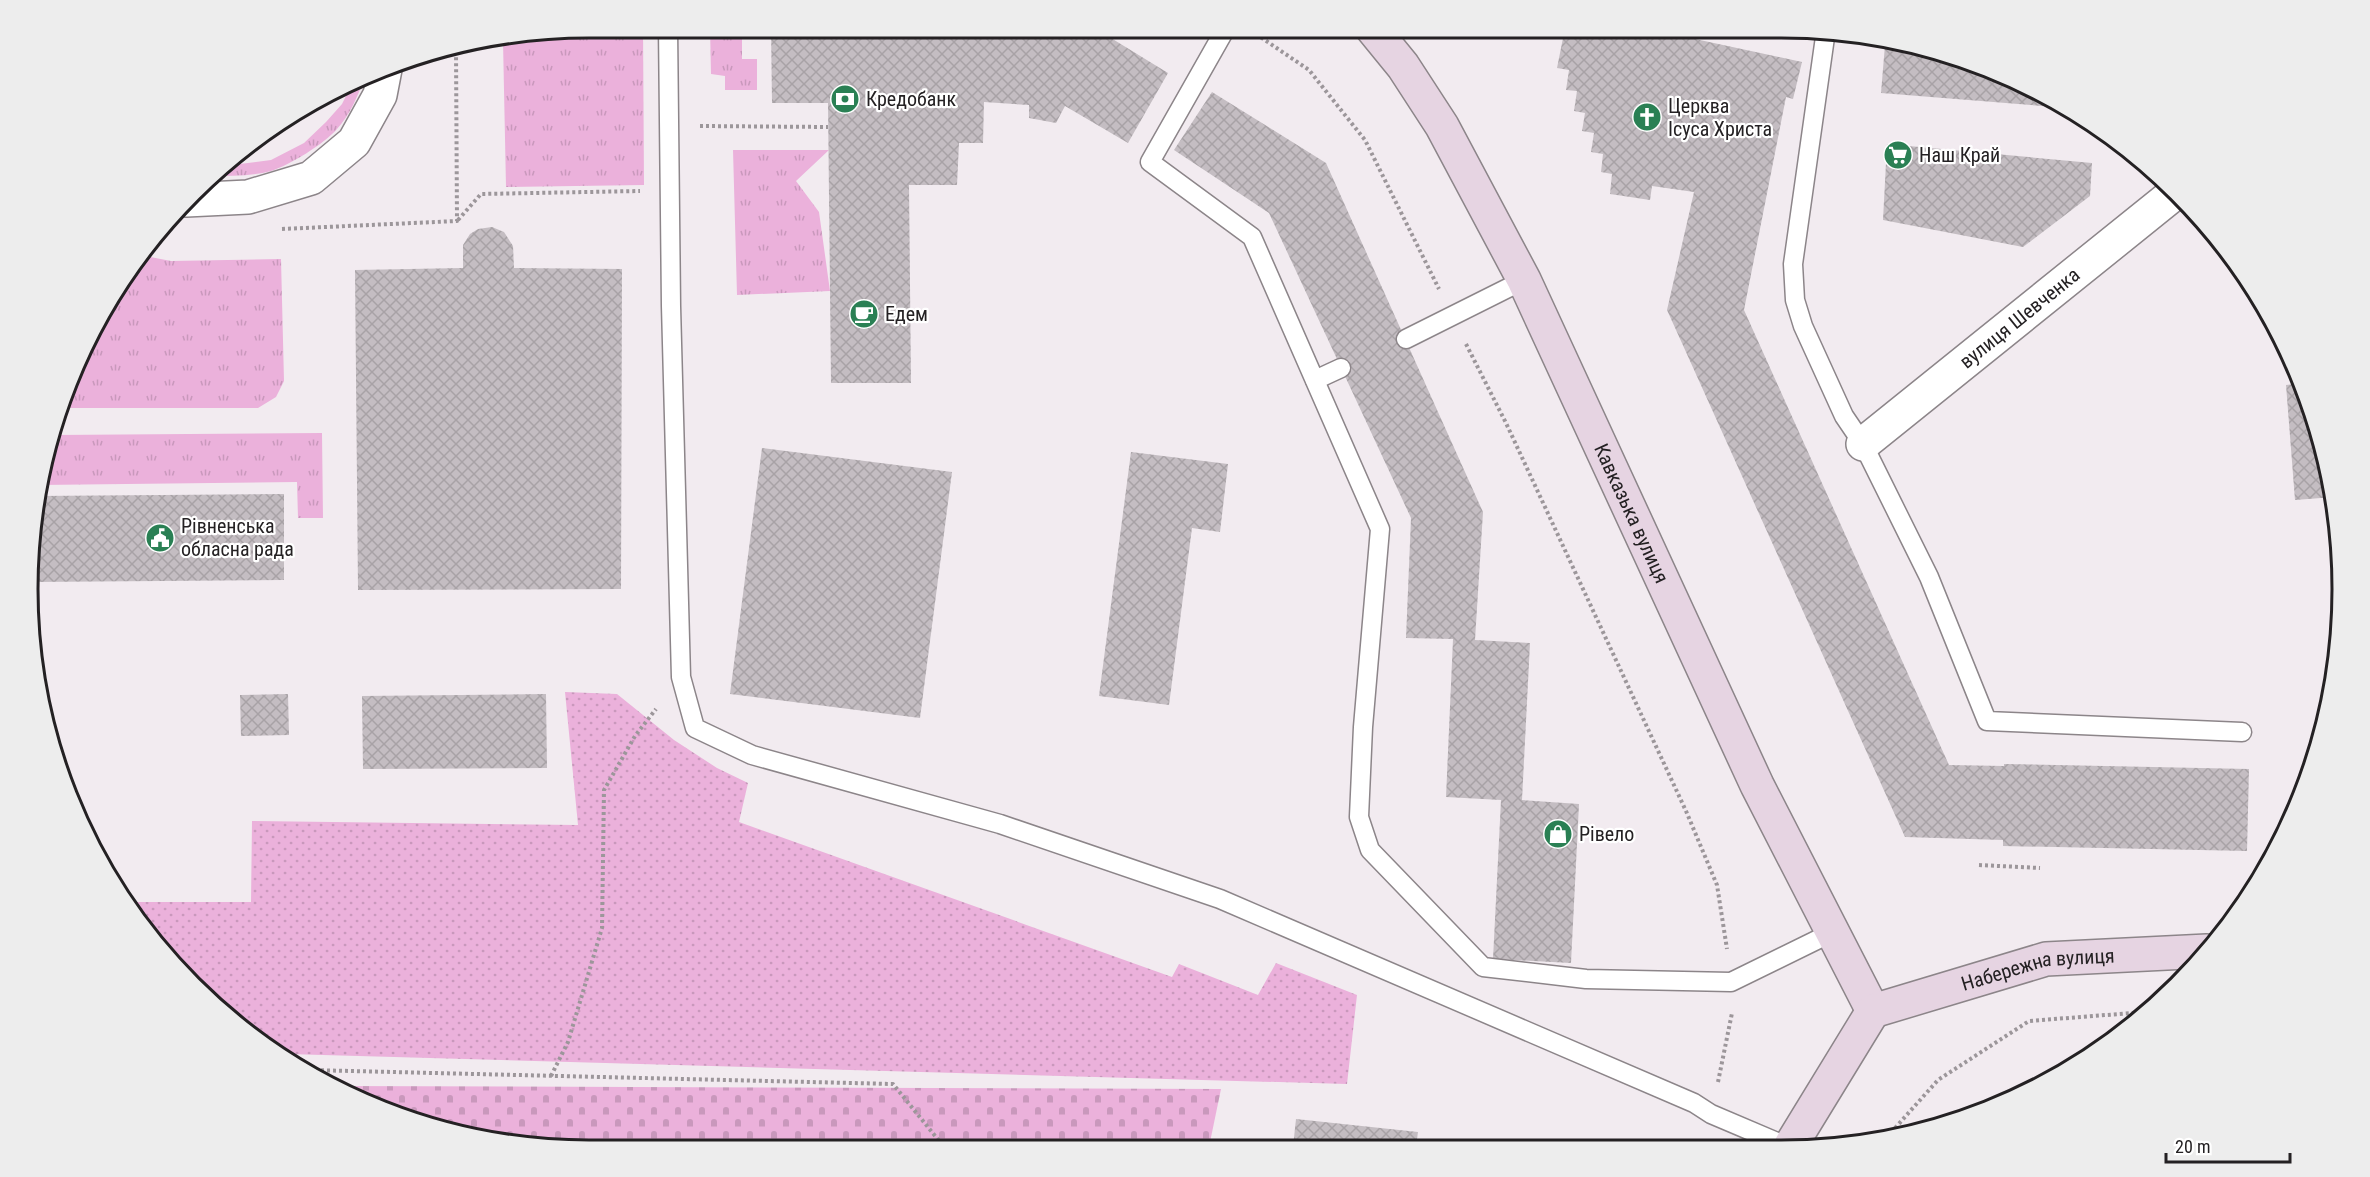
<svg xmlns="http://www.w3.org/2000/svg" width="2370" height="1177" font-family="'Roboto Condensed',sans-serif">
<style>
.grass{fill:url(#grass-tufts)}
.cemetery{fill:url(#cemetery-stones)}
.park{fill:url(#park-dots)}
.building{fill:url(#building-cross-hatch)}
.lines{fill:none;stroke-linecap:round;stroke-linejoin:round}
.lane-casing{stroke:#8c8589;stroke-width:21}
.street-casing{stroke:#8c8589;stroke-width:36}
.secondary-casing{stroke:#8c8589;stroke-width:36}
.path{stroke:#9c969a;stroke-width:4;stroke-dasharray:3 3;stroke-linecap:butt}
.lane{stroke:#fff;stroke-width:18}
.street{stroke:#fff;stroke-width:33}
.secondary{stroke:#e6d4e2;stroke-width:33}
.labels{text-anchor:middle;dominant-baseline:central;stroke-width:4.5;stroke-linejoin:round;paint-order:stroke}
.poi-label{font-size:20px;fill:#242123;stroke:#fff;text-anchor:start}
.street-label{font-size:20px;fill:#242123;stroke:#fff}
.rim{fill:none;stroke:#242123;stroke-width:3}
</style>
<defs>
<pattern id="grass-tufts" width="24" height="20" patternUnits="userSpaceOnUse" patternTransform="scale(1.5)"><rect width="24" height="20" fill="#ebb1db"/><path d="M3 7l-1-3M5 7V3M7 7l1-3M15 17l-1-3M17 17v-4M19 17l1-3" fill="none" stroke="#c998bc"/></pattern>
<pattern id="cemetery-stones" width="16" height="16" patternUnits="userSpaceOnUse" patternTransform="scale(1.5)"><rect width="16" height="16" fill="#ebb1db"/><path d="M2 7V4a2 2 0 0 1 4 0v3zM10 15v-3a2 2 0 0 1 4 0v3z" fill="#c998bc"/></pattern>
<pattern id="park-dots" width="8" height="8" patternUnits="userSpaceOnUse" patternTransform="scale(1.5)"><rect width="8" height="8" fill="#ebb1db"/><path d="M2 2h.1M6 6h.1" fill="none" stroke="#c998bc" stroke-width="1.8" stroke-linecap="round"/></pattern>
<pattern id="building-cross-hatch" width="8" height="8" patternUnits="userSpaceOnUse" patternTransform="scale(1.5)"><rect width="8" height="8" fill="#c4bdc2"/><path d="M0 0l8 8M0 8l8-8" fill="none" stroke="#a8a2a6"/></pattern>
</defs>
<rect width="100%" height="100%" fill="#f2ebf0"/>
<g class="grass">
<path d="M589,27h54l1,158 -138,2 -3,-146z"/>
<path d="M710,27h32v32h15v31h-32v-14l-14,-2z"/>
<path d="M364,80c-7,17 -14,35 -27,49 -13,15 -47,36 -66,42 -19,5 -40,5 -60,5l12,-10 48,-6 33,-17 22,-21 16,-18 8,-16z"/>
<path d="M733,150h96l-33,31 23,31 11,79 -93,4z"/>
<path d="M140,255l31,6 110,-2 3,122 -8,16 -18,11h-193l37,-101z"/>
<path d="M322,433l1,85h-25l-1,-36 -257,3 -1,-10 15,-40z"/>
</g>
<path class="cemetery" d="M332,1086l889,3 -12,58 -657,2 -108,-18 -104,-39z"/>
<path class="park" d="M565,692l52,2 57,46 43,28 31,15 -9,39 433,155 7,-13 79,31 18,-32 81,32 -10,89 -1060,-30 -95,-68 -61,-84h120l1,-81 326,4z"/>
<g class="building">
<path d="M771,27h322l75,46 -40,70 -63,-37 -9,17 -27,-5v-13l-45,-3 -1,41h-24l-2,42h-48l2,198h-80l-3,-280h-56z"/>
<path d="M1565,28h79l158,34 -9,37 -7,-2 -42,213 205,455 55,1v-2l245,5 -2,82 -244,-5v-6l-98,-3 -238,-527 27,-118 -42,-6 -2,14 -40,-6 2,-20 -11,-2 2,-18 -12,-2 3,-19 -12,-2 3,-18 -11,-2 3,-20 -11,-1 3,-20 -12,-2z"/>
<path d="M1885,45l48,4 97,36 37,23 -186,-15z"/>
<path d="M1212,92l114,71 157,349 -8,128 55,3 -8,157 57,4 -8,159 -78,-4 8,-159 -55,-3 7,-158 -47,-1 5,-120 -142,-305 -95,-63z"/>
<path d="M1887,144l205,19 -2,33 -67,51 -140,-27z"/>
<path d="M492,227l12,5 9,14 1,22 108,1 -1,320 -263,1 -3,-320 108,-2v-23l7,-11 8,-5z"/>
<path d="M2302,383l11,25 21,89 -39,3 -9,-115z"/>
<path d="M762,448l190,24 -32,246 -190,-24z"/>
<path d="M1131,452l97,12 -8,68 -28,-4 -23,177 -70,-9z"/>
<path d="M284,494v86l-250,2 3,-86z"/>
<path d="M288,694l1,41 -48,1 -1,-41z"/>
<path d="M546,694l1,74 -184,1 -1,-73z"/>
<path d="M1296,1119l122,13 -2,14 -123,1z"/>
</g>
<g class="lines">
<g class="lane-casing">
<g id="lane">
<path d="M668,27l3,279 10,371 14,51 57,27 248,69 220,75 474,204 17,11 73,31"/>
<path d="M1226,28l-76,134 102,75 128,292 -17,198 -4,90 11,33 113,117 103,12 145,3 102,-50"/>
<path d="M1826,30l-33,234 2,36 8,26 41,90 19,28 66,133 58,144 255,11"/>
<path d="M1406,339l118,-59"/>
<path d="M1315,380l26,-12"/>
</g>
</g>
<g class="street-casing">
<g id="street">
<path d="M186,200l62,-3 63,-19 43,-36 26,-47 5,-26"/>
<path id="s1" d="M1863,444l313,-252"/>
</g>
</g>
<g class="secondary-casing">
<g id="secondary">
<path id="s2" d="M1372,28l31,38 39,60 82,154 233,505 116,226"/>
<path id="s3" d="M1873,1011l173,-52 161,-8"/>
<path d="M1791,1145l82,-134"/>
</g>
</g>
<g class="path">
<path d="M1256,34l53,36 56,70 74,149"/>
<path d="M700,126l128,1"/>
<path d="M458,220l23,-26 159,-3"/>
<path d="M282,229l175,-8 -1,-172"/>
<path d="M1466,344l40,79 180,388 31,74 10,64"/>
<path d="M1979,865l61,3"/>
<path d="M2120,1036l18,-23"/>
<path d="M309,1070l584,14 47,58v6"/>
<path d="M551,1076l17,-34 34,-114 2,-138 31,-54 21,-27"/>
<path d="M1718,1082l14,-69"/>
<path d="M1887,1137l51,-57 91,-59 116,-9"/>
</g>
<use href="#lane" class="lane"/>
<use href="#street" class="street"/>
<use href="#secondary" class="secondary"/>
</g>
<defs>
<g id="bank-disc" transform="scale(1.5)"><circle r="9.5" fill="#2a8054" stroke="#fff"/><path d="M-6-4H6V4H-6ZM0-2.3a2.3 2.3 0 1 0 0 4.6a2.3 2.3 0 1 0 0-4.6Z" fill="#fff"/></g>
<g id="church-disc" transform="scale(1.5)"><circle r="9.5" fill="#2a8054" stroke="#fff"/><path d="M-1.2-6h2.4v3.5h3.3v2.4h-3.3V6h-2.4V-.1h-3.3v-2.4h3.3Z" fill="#fff"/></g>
<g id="supermarket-disc" transform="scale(1.5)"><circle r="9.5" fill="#2a8054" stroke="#fff"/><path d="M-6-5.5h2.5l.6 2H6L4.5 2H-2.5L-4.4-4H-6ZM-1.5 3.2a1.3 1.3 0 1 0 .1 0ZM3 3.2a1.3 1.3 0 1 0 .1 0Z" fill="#fff"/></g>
<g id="cafe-disc" transform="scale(1.5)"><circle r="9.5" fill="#2a8054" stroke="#fff"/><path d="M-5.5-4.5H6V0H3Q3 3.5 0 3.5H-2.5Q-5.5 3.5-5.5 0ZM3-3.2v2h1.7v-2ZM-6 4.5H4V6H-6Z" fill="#fff"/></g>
<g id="civic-disc" transform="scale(1.5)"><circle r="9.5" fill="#2a8054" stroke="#fff"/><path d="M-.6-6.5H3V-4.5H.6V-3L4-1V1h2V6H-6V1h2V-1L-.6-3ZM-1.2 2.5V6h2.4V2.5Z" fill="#fff"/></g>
<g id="shop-disc" transform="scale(1.5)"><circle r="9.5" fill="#2a8054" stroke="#fff"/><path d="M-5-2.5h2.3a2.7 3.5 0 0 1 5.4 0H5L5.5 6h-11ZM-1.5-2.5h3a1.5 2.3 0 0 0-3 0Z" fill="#fff"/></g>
</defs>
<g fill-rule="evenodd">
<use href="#bank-disc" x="845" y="99"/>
<use href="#church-disc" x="1647" y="117"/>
<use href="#supermarket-disc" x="1898" y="155"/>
<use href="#cafe-disc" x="864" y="314"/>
<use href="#civic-disc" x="160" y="538"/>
<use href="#shop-disc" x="1558" y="834"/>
</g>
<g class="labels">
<g class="poi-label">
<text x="866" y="99">Кредобанк</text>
<text x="1668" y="106">Церква<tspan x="1668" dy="23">Ісуса Христа</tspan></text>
<text x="1919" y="155">Наш Край</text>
<text x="885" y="314">Едем</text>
<text x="181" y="526">Рівненська<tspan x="181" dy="23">обласна рада</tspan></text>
<text x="1579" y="834">Рівело</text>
</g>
<g class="street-label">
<text stroke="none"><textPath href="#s1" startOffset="201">вулиця Шевченка</textPath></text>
<text stroke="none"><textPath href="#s2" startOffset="552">Кавказька вулиця</textPath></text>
<text stroke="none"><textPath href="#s3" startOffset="171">Набережна вулиця</textPath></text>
</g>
</g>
<path d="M0 0H2370V1177H0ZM589 38H1781A551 551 0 0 1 2332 589V589A551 551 0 0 1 1781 1140H589A551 551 0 0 1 38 589V589A551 551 0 0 1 589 38Z" fill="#ededed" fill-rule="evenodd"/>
<path class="rim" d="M589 38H1781A551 551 0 0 1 2332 589V589A551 551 0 0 1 1781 1140H589A551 551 0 0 1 38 589V589A551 551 0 0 1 589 38Z"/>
<path d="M2166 1153v9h124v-9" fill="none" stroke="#242123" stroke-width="3"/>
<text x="2175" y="1153" font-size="18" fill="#242123" stroke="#ffffff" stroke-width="4.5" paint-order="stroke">20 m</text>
</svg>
